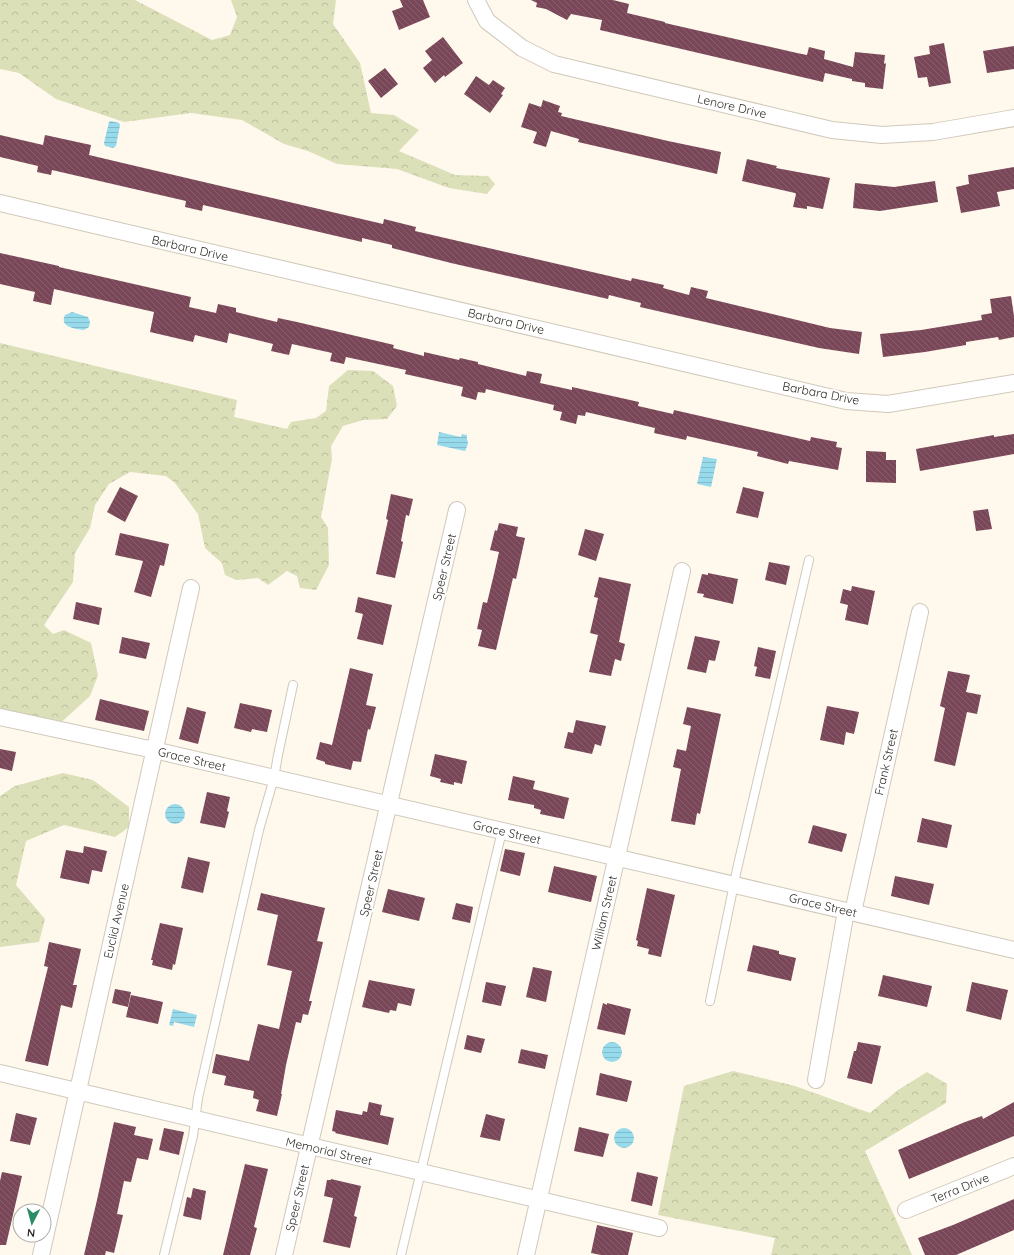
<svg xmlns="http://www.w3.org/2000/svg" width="1014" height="1255" font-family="Quicksand,sans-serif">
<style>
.forest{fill:url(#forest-crowns)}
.water{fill:url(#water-rules)}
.building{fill:url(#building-back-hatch)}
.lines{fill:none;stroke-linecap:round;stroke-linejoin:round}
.service-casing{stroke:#d0c9bb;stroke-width:10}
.minor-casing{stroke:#d0c9bb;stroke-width:18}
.service{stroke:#fff;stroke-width:8}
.minor{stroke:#fff;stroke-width:16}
.labels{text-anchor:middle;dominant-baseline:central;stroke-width:4;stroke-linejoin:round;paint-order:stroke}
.street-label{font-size:12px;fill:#2e2c26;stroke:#fff}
</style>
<defs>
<pattern id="forest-crowns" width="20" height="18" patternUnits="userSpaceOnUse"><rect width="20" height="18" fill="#dbe0b8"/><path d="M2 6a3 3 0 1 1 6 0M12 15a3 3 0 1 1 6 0" fill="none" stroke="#bcc09e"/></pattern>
<pattern id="water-rules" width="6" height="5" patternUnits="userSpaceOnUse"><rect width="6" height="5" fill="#96daeb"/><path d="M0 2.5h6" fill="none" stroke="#82bbc9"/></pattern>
<pattern id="building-back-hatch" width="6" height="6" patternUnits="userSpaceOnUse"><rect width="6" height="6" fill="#794758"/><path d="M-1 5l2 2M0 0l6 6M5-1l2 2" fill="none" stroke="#875f6c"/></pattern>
</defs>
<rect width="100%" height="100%" fill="#fff8ed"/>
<g class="forest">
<path d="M0,0h135l77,40 18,-5 7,-18 -6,-17h105l-3,24 27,39 11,50 23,2 25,15 -20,21 56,24 33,1 7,8 -8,10 -38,-6 -52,-19 -60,-5 -29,-13 -24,-7 -42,-24 -51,-7 -67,9 -68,-23 -37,-26 -19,-4z"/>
<path d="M0,343l237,57 -3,17 53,12 4,-7 25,-4 10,-7 3,-25 19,-16 25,1 20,15 4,20 -10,13 -24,1 -20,6 -12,20 1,13 -11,58 7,11 1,37 -13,25 -16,-2 -3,-12 -10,-5 -19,14 -10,-7 -22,2 -11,-5 -3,-12 -17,-15 -7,-34 -23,-31 -9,-7 -36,-4 -21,12 -14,21 -5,23 -15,25 -2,29 -29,43 9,9 11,-4 27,13 7,32 -8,21 -35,32 -55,-12z"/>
<path d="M63,773l30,7 36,27v20l-14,10 -51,-12 -38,16 -10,44 29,34 -6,23 -39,5v-151l15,-10z"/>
<path d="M733,1071l62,15 75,27 28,-23 29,-18 20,12 -1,19 -81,48 47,104h-141l4,-17 -117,-23 26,-129z"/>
</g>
<g class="water">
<path d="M111,121l8,2 1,2 -4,21 -3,2 -8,-2 -1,-3 5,-21z"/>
<path d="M72,312l16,5 2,5 -1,5 -5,3c-9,-1 -25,-3 -19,-15z"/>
<path d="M439,432l22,5 1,-3 5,1c-1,9 4,4 -2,16l-28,-6z"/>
<path d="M703,457l14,2 -6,28 -14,-3z"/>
<circle cx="175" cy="814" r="10"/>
<path d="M173,1009l24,6 -3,12 -20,-5 -1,4 -4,-1z"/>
<circle cx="612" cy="1052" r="10"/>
<circle cx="624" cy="1138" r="10"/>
</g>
<g class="building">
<path d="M400,0h23l7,17 -31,13 -7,-19 11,-4z"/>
<path d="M531,0h82l16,4 -2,9 38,9v1l132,30 10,2 2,-8 16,4 -1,8 29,8 2,-15 30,3 -1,9 2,-1 -3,26 -18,-2v-4l-13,-2v-2l-27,-6 -2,9 -223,-52 2,-10 -31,-6 -4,6 -21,-11 -10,-2 1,-4z"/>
<path d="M443,37l20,26 -18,14 -1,-2 -9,8 -12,-15 9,-8 -7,-9z"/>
<path d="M944,43l7,40 -22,4 -2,-10 -9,1 -4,-21 16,-3 -1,-8z"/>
<path d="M1014,46v23l-27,4 -4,-22z"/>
<path d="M385,68l13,16 -17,14 -13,-17z"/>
<path d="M476,76l13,9 4,-5 12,8 -4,6 2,1 -13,18 -26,-19z"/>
<path d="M543,100l17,6 -2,6 4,1 -1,3 107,25 53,11 -4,22 -139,-32 1,-3 -28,-8 -5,16 -13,-4 4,-11 -16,-5 8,-24 12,4z"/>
<path d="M0,135l43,10 2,-10 46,10 -2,10 38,9 256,60 1,-5 32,8 -1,4 216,50 1,-3 32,7 -1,3 26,7 2,-8 17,4 -2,7 124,30 32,4 -3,22 -40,-6 -179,-41 1,-4 -32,-8 -1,4 -157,-36 -59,-15v-3l-30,-7v4l-159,-37 -1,6 -17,-4 1,-6 -134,-31 -1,5 -14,-3 1,-6 -38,-9z"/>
<path d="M747,159l30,7 -1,2 54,10 -7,31 -16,-3v3l-14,-2 3,-13 -1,-1 -53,-12z"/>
<path d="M1014,167v22l-17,3 3,14 -39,7 -5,-26 13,-3 -1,-9z"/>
<path d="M935,181l3,21 -58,9 -27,-3 2,-25 39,4z"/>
<path d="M0,253l59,13v1l132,30 -2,10 27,6 2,-9 18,4v4l41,10 1,-4 19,4 97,23 -1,3 31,8v-4l35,8 1,-2 18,4v2l48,12 1,-5 15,3 -2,9 32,7v-3l67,15 -1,4 35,8 1,-4 136,31 1,-4 26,5 -1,5 6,1 -4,22 -49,-9 -1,3 -31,-8 1,-4 -71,-16 -1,4 -32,-7 1,-5 -69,-16 -1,4 -7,-1 -2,9 -16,-4 2,-8 -9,-2 1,-5 -68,-16 -1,4 -7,-1 -2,8 -15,-4 2,-9 -58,-13 1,-4 -60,-13 -2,7 -14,-3 2,-8 -40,-9 -3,11 -18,-4 2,-7 -44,-11 -2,10 -32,-8 -2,7 -43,-10 4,-20 -100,-23 -3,16 -18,-4 2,-9 -35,-8z"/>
<path d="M1011,296l3,20v21l-15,3 -1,-3 -32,5v3l-41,7 -42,5 -3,-23 41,-4 61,-10 -1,-5 11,-2 -2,-14z"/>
<path d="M1014,434v20l-94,17 -4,-22 78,-14v2z"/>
<path d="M866,451l20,1v8h10v23l-30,-1z"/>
<path d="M120,487l18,9 -13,26 -18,-10z"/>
<path d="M743,487l21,5 -6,26 -22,-5z"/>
<path d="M391,494l22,5 -4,17 -3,-1 -5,26 2,1 -8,36 -19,-4 12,-54 -2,-1z"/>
<path d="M988,509l4,20 -16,2 -3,-20z"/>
<path d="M499,523l19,4 -2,9 9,2 -9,41 -3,-1 -17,72 -18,-4 4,-16 -5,-1 6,-27 4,1 7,-29 5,-22 -9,-2 5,-20 2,1z"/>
<path d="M585,529l19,5 -8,27 -18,-6z"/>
<path d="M120,533l49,11 -5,22 -4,-1 -9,32 -17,-5 9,-31 -28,-6z"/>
<path d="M769,562l21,4 -4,19 -21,-5z"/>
<path d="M708,573l30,6 -5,25 -30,-7 1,-3 -7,-1 5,-19 6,1z"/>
<path d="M599,577l32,7 -12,58 6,2 -4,17 -6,-2 -4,17 -22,-4 9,-37 -8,-2 8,-35 -4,-1z"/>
<path d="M852,586l23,5 -7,34 -23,-5 3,-15 -8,-2 3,-14 8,2z"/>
<path d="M358,597l34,8 -9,40 -26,-6 6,-25 -8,-2z"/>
<path d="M76,602l26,6 -3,17 -26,-6z"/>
<path d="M695,636l25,5 -5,20 -6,-1 -3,13 -19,-4z"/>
<path d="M122,637l28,6 -4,16 -27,-6z"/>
<path d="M758,647l18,4 -6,28 -15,-3 2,-9 -3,-1z"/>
<path d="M350,668l23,6 -7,31 10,2 -6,23 -2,-1 -7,33 -8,-1 -2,9 -26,-6v-2l-9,-3 4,-17 12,3z"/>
<path d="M948,671l22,4 -4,17 15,3 -4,19 -10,-2 -12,54 -21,-5 11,-53 -5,-2z"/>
<path d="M100,699l49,12 -5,20 -49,-11z"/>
<path d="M240,703l32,7 -5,22 -15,-3 -1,3 -17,-4z"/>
<path d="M827,706l32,6 -5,22 -8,-2 -2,13 -24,-5z"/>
<path d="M187,707l19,5 -8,32 -19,-5z"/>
<path d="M687,707l34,7 -21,100 -3,-1 -2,12 -24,-4 10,-52 -8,-2 4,-18 9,2 5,-25 -8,-2z"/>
<path d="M576,720l30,6 -5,20 -6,-2 -3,10 -28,-6 4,-16 5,1z"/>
<path d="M0,749l16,3 -4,19 -12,-3z"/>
<path d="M435,754l32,7 -5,23 -8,-2v3l-14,-3 1,-3 -11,-3z"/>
<path d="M513,776l22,5 -2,8 36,9 -5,21 -24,-5 1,-4 -7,-2v-3l-26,-5z"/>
<path d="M207,792l23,5 -3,14 2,1 -4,16 -25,-5z"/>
<path d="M922,818l30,7 -5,23 -30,-6z"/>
<path d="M813,825l34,9 -5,18 -34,-9z"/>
<path d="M84,846l23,5 -5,21 -10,-2 -3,14 -29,-6 6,-28 17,3z"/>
<path d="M505,849l20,4 -5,23 -20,-5z"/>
<path d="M188,857l22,5 -7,31 -22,-5z"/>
<path d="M554,866l43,10 -6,26 -43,-10z"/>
<path d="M895,876l39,8 -5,21 -38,-9z"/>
<path d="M647,888l28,7 -14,62 -13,-3 1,-5 -12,-3 1,-5 -2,-1z"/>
<path d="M388,889l37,9 -6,23 -37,-9z"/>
<path d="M261,893l64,15 -8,33 6,1 -14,59h3l-4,14 -5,-1 -2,9 -5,-1 -10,43 -5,29h1l-5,22 -21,-5 3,-11 -6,-2 1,-7 -30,-6 2,-9 -14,-3 4,-19 33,7 9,-37 21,5 13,-58 -25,-6 11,-50 -21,-5z"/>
<path d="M456,903l17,4 -3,16 -18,-4z"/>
<path d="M160,923l23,5 -8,37 -2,-1 -1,6 -20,-5 1,-5h-2z"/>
<path d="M49,942l32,7 -8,36h4l-5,23 -11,-3 -13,61 -23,-5 23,-94 -4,-1z"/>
<path d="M753,945l26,6v3l17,4 -5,23 -44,-10z"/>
<path d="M533,967l19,4 -6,31 -20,-5z"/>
<path d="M883,975l49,11 -5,21 -49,-11z"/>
<path d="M369,980l46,9 -4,17 -13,-3 -2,8 -6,-1 -1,3 -27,-6z"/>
<path d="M486,982l20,4 -5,20 -19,-4z"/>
<path d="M972,982l36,8 -7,30 -35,-9z"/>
<path d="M115,989l16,3 -3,15 -16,-4z"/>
<path d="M131,995l32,7 -5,22 -32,-7z"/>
<path d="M603,1003l4,2v-2l24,6 -6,26 -28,-6z"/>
<path d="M467,1035l18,4 -4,14 -17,-4z"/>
<path d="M858,1042l23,4 -9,38 -25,-6 7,-27h2z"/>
<path d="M521,1049l27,6 -3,14 -27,-6z"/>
<path d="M600,1073l32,8 -5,21 -31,-7z"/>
<path d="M369,1102l13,3 -2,10 14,3 -6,27 -53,-12 1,-1 -4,-1 4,-21 26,5 1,-4 4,1z"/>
<path d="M1014,1102v34l-105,43 -11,-29 67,-28 17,-6 1,3z"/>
<path d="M16,1113l21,5 -7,27 -20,-4z"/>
<path d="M486,1114l19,5 -5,22 -20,-4z"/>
<path d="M114,1122l22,5 -2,8 19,4 -5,21 -11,-2 -6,24 -7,-1 -7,33 6,1 -9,38 -8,-2 -1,4h-21l13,-55z"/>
<path d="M579,1127l30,7 -6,23 -29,-6z"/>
<path d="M164,1128l20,4 -5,23 -20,-5z"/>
<path d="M245,1164l23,5 -14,58 3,1 -7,27h-27z"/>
<path d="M2,1172l20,4 -16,69h-6v-64z"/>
<path d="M637,1172l21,5 -6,29 -21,-5z"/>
<path d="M331,1179l30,7 -7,30 3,1 -7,31 -27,-6 10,-44 -9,-2 3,-16h4z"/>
<path d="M193,1188l13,3 -5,29 -18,-4 4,-19 4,1z"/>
<path d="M1014,1199v31l-58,25h-31l-7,-17 35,-13z"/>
<path d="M597,1225l36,8 -5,22h-27l-10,-2z"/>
</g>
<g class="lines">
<g class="service-casing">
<g id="service">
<path d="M710,1001l27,-132 72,-309"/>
<path d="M164,1255l29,-119 5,-38 61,-268 15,-52 4,-23 15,-70"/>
<path d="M401,1255l101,-424"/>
</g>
</g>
<g class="minor-casing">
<g id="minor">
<path d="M476,0l11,21 35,27 32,16 278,66 50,5 51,-3 81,-14"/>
<path d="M0,203l846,198 42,3 126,-21"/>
<path d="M0,717l154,33 860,200"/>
<path d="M853,912l67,-300"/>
<path d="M0,1073l659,155"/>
<path d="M816,1080l30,-169"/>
<path d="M906,1210l108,-44"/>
<path d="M41,1255l150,-667"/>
<path d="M284,1255l173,-745"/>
<path d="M526,1255l156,-684"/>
</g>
</g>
<use href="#service" class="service"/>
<use href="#minor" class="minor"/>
</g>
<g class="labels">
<g class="street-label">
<text transform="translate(732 106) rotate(13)">Lenore Drive</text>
<text transform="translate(190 248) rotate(13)">Barbara Drive</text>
<text transform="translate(506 321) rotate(13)">Barbara Drive</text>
<text transform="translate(821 393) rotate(11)">Barbara Drive</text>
<text transform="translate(444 567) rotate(-77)">Speer Street</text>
<text transform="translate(192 759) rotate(13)">Grace Street</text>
<text transform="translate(886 762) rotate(-77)">Frank Street</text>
<text transform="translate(507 832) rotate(13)">Grace Street</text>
<text transform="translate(371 883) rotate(-77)">Speer Street</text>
<text transform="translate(823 905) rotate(13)">Grace Street</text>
<text transform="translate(604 913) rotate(-77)">William Street</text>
<text transform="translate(116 921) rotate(-77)">Euclid Avenue</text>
<text transform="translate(329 1151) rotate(13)">Memorial Street</text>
<text transform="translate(960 1188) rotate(-22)">Terra Drive</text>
<text transform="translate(297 1198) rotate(-77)">Speer Street</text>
</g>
</g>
<g transform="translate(32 1223) rotate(186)"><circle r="19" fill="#ffffff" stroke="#ababa8"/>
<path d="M0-3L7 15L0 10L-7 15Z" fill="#2a8c65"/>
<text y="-6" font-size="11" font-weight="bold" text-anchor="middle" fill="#2e2c26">N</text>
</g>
</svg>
